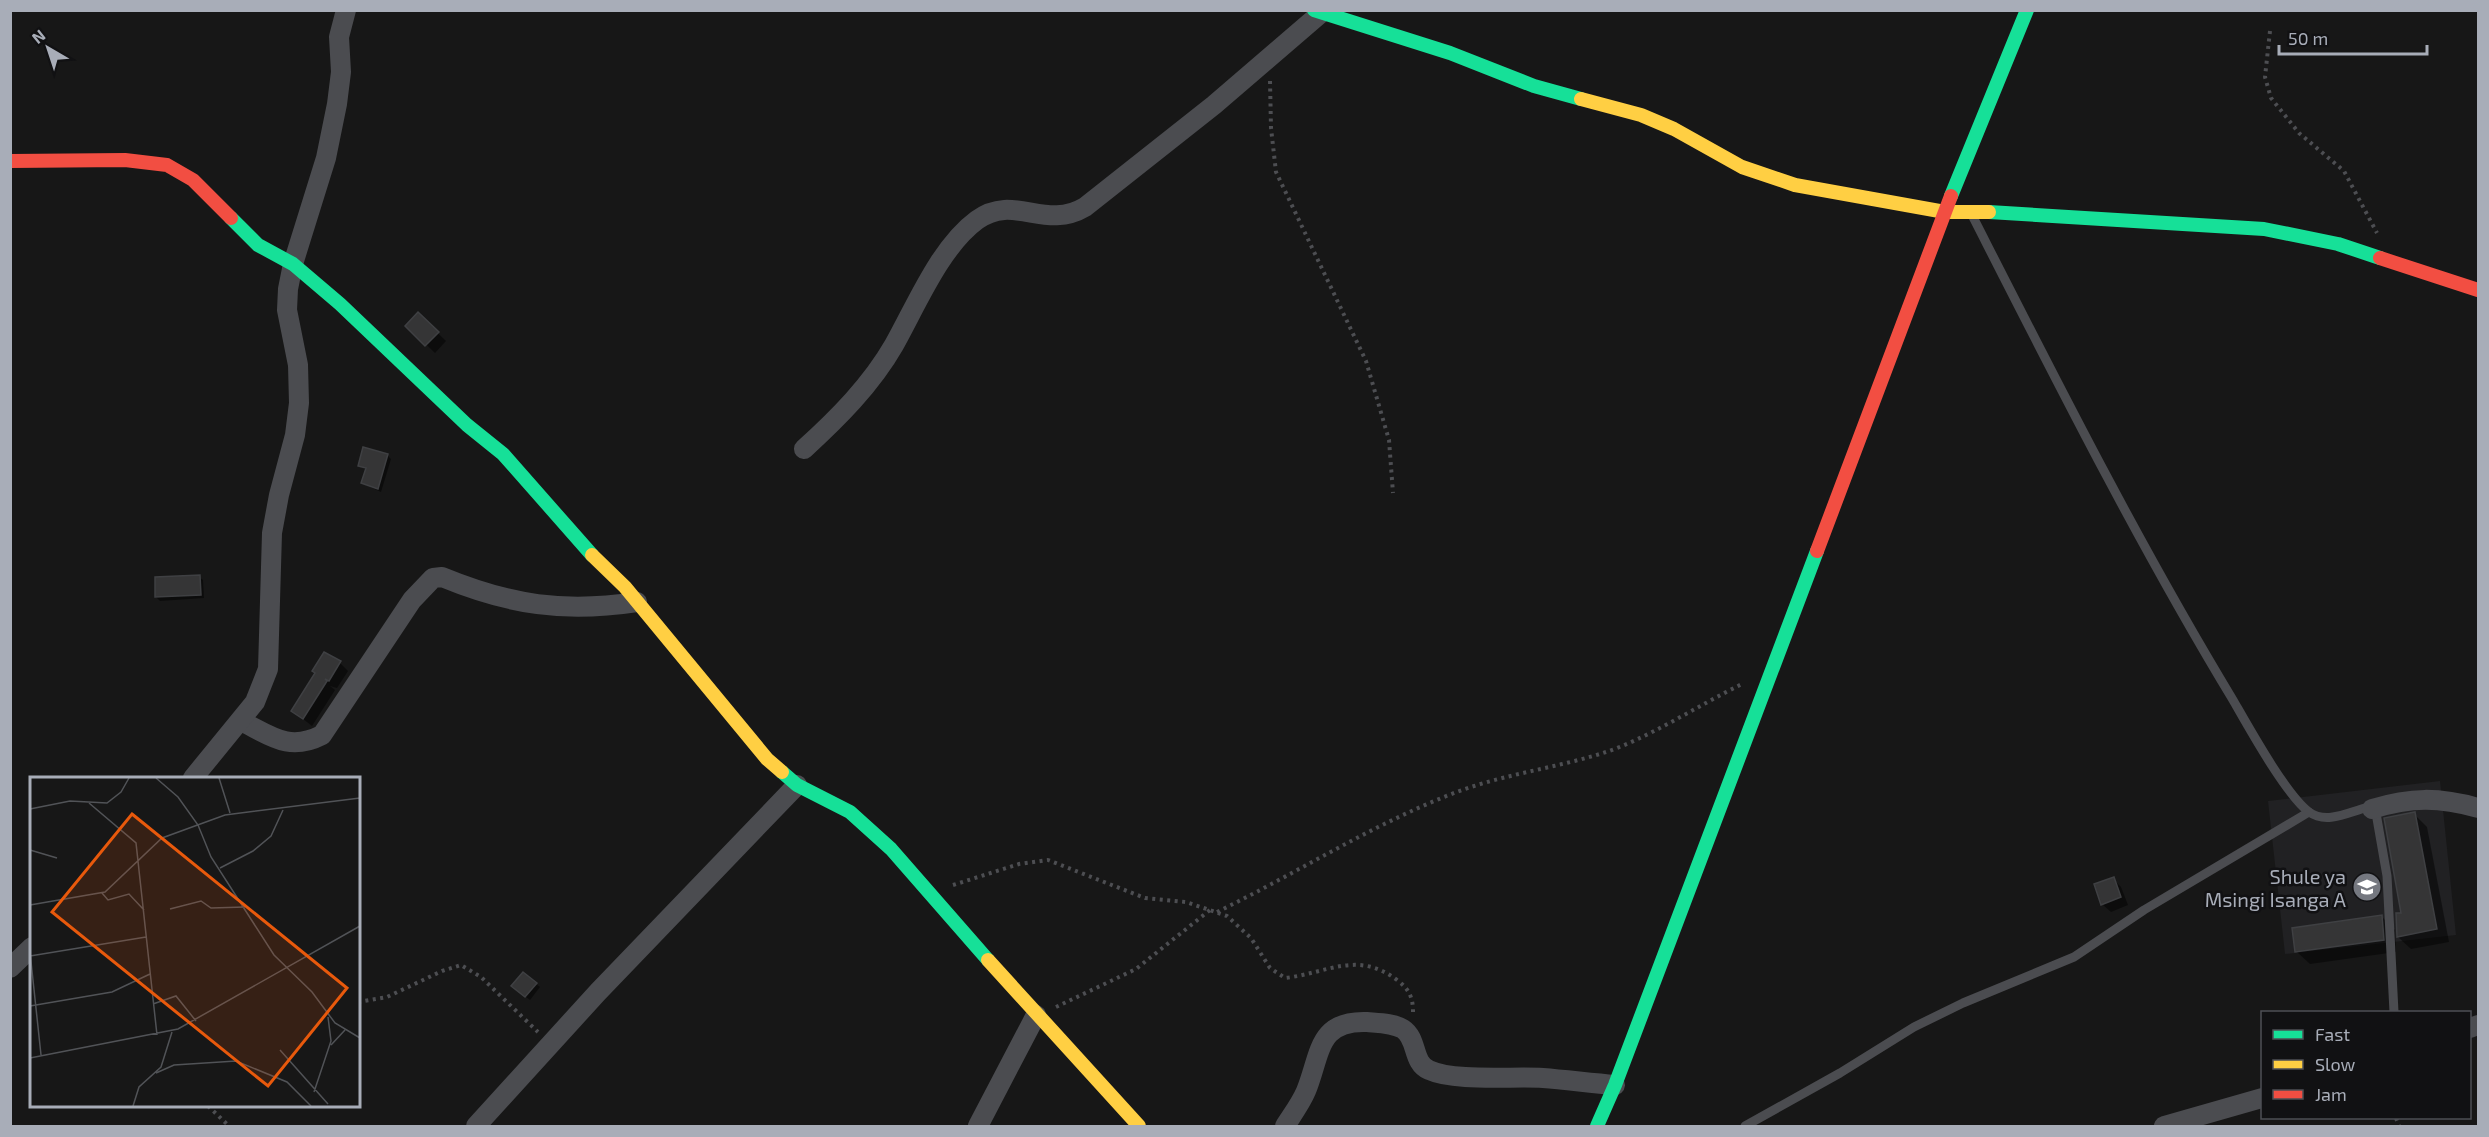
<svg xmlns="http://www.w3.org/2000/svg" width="2489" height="1137" font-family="'Exo 2',sans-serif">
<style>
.built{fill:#212123}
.shadow{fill:#0007}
.building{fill:#353536;stroke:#3f4043;stroke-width:1.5}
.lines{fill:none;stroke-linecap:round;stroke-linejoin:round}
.path{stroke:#4d4e52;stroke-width:4;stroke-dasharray:3 4.5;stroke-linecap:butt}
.lane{stroke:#4b4c50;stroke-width:9}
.street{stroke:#4b4c50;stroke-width:20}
.fast{stroke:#16e098;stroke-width:14}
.slow{stroke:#ffcf43;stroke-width:14}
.jam{stroke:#f24e42;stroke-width:14}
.labels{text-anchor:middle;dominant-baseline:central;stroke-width:5;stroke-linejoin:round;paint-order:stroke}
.poi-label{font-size:20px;fill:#a8adb8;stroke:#111113;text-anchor:end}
.inset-road{fill:none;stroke:#515357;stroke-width:1.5}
.view{fill:#e8590c;fill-opacity:0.15;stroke:#e8590c;stroke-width:3}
.inset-edge{fill:none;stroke:#a8adb8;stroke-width:3}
</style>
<rect width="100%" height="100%" fill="#171717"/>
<path class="built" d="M2440,781l16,154 -171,19 -17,-153z"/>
<g class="shadow">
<path d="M418,314l28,27 -11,12 -28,-27z"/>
<path d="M364,449l24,7 3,3 -10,33 -19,-9 5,-13 -7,-4z"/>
<path d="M199,577l4,3 1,18 -44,3 -4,-4z"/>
<path d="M340,663l8,8 -11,17 -7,-2 5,4 -23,36 -19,-15z"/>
<path d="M2414,814l13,13 22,115 -38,7 -13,-12z"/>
<path d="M2113,879l8,8 7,18 -17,7 -9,-8z"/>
<path d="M2382,917l13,13 1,22 -86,12 -13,-12z"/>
<path d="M536,984l4,3 -10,13 -13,-10z"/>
</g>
<g class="building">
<path d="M418,312l21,20 -14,14 -20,-20z"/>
<path d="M363,447l25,7 -10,35 -17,-6 5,-15 -8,-2z"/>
<path d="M200,575l1,20 -46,2v-20z"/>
<path d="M324,652l17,9 -12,20 -4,-2 2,2 -24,38 -12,-8 24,-38 -3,-2z"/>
<path d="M2415,812l22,117 -40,8 -1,-24h5l-17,-95z"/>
<path d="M2114,877l7,20 -20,8 -7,-21z"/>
<path d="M2382,915l2,25 -89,12 -3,-24z"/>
<path d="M523,972l14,11 -12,14 -14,-11z"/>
</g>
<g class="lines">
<g class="path">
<path d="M2270,31l-5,46 6,21 28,35 45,38 33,62"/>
<path d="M1270,81l1,47 5,44 90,189 23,79 4,53"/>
<path d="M953,885l66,-21 29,-4 97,38 41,4 41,14 24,22 19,30 15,10c43,-5 72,-28 112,2 12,9 16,17 16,32"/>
<path d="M1217,912c78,-38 151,-85 232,-117 49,-20 103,-26 154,-42 44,-14 96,-48 139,-69"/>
<path d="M358,1002l29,-5 55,-26 19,-6 20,12 57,55"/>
<path d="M1056,1007l80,-38 74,-59"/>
<path d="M208,1106l21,20"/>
<path d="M2396,1118l3,8"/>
</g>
<g class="lane">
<path d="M1973,217c83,163 165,326 260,483 15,26 53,95 76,112 17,12 38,1 56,-4l11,5 11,63 7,136"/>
<path d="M1745,1126l95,-53 74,-46 49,-24 111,-46 70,-47 165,-98"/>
</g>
<g class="street">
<path d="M804,449c34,-31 67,-64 90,-104 22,-39 46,-98 83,-125 37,-27 68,11 108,-13l129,-102 107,-92"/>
<path d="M241,721c30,15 48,31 81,14l90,-135 21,-22 9,-1c68,28 122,36 195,25"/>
<path d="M193,778l62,-76 13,-33 4,-136 7,-38 16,-60 4,-32 -1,-38 -11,-55 1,-21 5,-25 33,-106 11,-54 4,-32 -2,-35 7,-27"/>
<path d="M2372,809c39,-12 67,-12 106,-1"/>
<path d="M10,968l22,-21"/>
<path d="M2470,1028l8,-3"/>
<path d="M476,1126l122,-134 199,-207"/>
<path d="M978,1126l58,-111"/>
<path d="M1285,1126c7,-11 16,-23 21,-35 15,-37 11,-71 61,-69 12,1 26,1 36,7 15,10 9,34 26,41 26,12 84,6 114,8 24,2 48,5 72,7"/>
<path d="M2164,1126l98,-28"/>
</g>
<g class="fast">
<path d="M1314,10l136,43 84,33 47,13"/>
<path d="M1951,196l76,-186"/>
<path d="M1989,212l275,17 74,15 42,14"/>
<path d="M231,218l27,27 35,19 47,40 127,121 36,29 89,101"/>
<path d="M782,772l15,13 53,27 41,37 97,111"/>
<path d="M1597,1126l18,-41 202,-534"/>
</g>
<g class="slow">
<path d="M1581,99l60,16 33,14 68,38 53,18 150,27h44"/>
<path d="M592,555l33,32 142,172 15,13"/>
<path d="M988,960l151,166"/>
</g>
<g class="jam">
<path d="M10,161l115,-1 42,5 26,15 38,38"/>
<path d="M2380,258l98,32"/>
<path d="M1817,551l134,-355"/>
</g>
</g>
<defs>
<g id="school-disc" transform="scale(1.5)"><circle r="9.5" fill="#757880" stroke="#111113"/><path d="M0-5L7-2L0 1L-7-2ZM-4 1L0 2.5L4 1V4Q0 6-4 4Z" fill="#fff"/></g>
</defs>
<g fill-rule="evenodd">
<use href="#school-disc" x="2367" y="887"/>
</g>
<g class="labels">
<g class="poi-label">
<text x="2346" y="876">Shule ya<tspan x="2346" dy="23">Msingi Isanga A</tspan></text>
</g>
</g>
<g transform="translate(30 777)">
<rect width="330" height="330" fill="#171717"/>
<path class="inset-road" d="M126,1l22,19 20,28 13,32 63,98 38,37 23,31 25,15M189,1l11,35M59,26l47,40 21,192M0,32l40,-8 37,2 14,-11 8,-14M0,73l27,8M190,91l33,-17 18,-15 12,-26M72,116l6,7 21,-6 15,16M0,128l75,-13 57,-54 63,-23 135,-17M140,132l31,-8 10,7 34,-1M0,175l11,103M0,179l116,-19M123,227l23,-8 20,25M0,229l82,-14 38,-18M301,268l14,-15M250,273l48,54M0,281l148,-29 182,-103M126,296l18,-8 62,-4 51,21 24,24M284,315l17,-51 -3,-24M103,329l6,-19 22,-20 11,-35"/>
<path class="view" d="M102,37l215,174 -79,98 -216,-174z"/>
<rect width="330" height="330" class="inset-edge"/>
</g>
<rect width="2489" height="1137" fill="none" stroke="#a8adb8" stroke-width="24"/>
<rect x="2261" y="1011" width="210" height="108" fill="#111113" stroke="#4d4f55" stroke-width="1.5"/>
<rect x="2273" y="1030" width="30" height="9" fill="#16e098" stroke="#4d4f55" stroke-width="1.5"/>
<text x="2315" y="1041" font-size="18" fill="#a8adb8">Fast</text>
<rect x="2273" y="1060" width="30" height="9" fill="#ffcf43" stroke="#4d4f55" stroke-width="1.5"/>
<text x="2315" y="1071" font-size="18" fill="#a8adb8">Slow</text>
<rect x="2273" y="1090" width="30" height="9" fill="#f24e42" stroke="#4d4f55" stroke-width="1.5"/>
<text x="2315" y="1101" font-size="18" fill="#a8adb8">Jam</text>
<g transform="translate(48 48) rotate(321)" stroke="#111113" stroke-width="4.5" paint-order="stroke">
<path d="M0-4.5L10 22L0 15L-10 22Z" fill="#a8adb8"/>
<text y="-9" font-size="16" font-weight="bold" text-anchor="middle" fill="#a8adb8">N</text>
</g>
<path d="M2279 45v9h148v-9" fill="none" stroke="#a8adb8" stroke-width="3"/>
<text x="2288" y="45" font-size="18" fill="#a8adb8" stroke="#111113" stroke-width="4.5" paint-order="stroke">50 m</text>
</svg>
